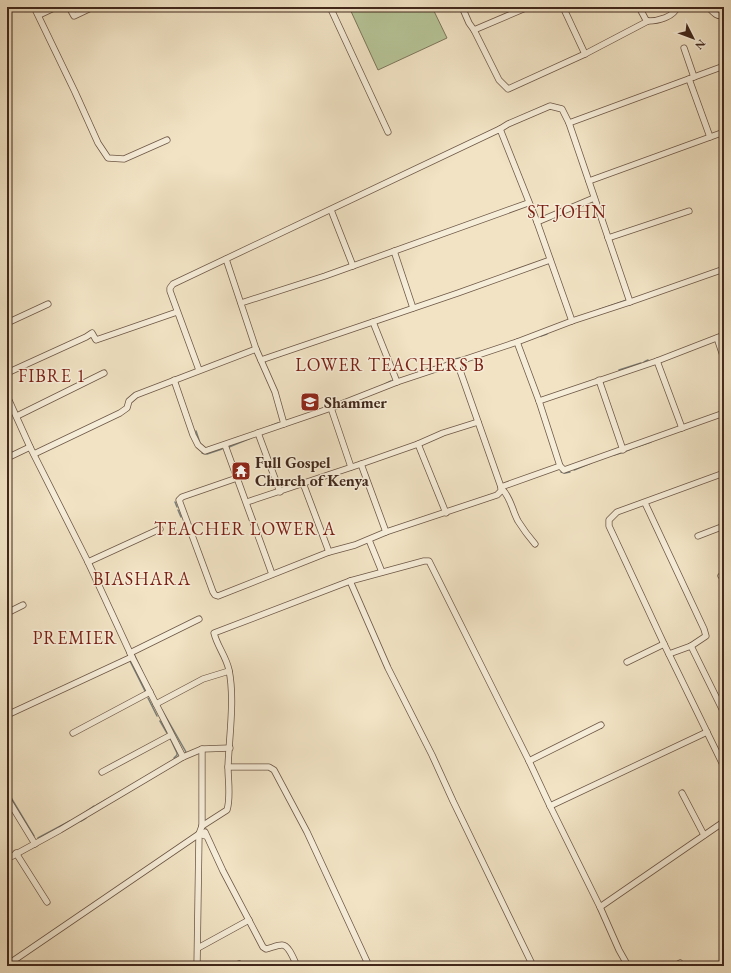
<svg xmlns="http://www.w3.org/2000/svg" width="731" height="973" font-family="'EB Garamond',serif">
<style>
.green{fill:#b6c497;stroke:#7c765a}
.lines{fill:none;stroke-linecap:round;stroke-linejoin:round}
.stream{stroke:#79817c;stroke-width:1.5}
.minor-casing{stroke:#6d5746;stroke-width:7}
.minor{stroke:#f6edd9;stroke-width:5.5}
.labels{text-anchor:middle;dominant-baseline:central;stroke-width:3;stroke-linejoin:round;paint-order:stroke}
.poi-label{font-size:16px;font-weight:bold;fill:#41281c;stroke:#f6edd9;text-anchor:start}
.quarter-label{font-size:18px;letter-spacing:1px;fill:#7a1f14;stroke:#f6edd9}
</style>
<rect width="100%" height="100%" fill="#f1e3c4"/>
<filter id="stains"><feTurbulence type="fractalNoise" baseFrequency=".005" numOctaves="4"/><feColorMatrix values="0 0 0 0 .2 0 0 0 0 .09 0 0 0 0 .02 0 0 0 .5 -.17"/></filter>
<radialGradient id="worn" r=".72"><stop offset=".6" stop-color="#630" stop-opacity="0"/><stop offset="1" stop-color="#630" stop-opacity=".3"/></radialGradient>
<path class="green" d="M349,7h83l15,31 -69,32z"/>
<g class="lines">
<g class="stream">
<path d="M598,310l29,-10"/>
<path d="M541,336l6,-2"/>
<path d="M455,359l5,-1"/>
<path d="M447,362l6,-2"/>
<path d="M644,362l4,-2"/>
<path d="M430,368l4,-1"/>
<path d="M445,369l12,-4"/>
<path d="M424,370l5,-1"/>
<path d="M619,370l22,-7"/>
<path d="M385,384l6,-3"/>
<path d="M268,427l10,-4"/>
<path d="M196,431l4,12"/>
<path d="M636,447l15,-5"/>
<path d="M229,449v-2l22,-9"/>
<path d="M626,451l5,-2"/>
<path d="M202,453l5,1 15,-5"/>
<path d="M614,455l10,-3"/>
<path d="M574,470l17,-7"/>
<path d="M561,472l4,1 5,-1"/>
<path d="M175,502l2,5"/>
<path d="M178,510l3,7"/>
<path d="M134,654l8,17"/>
<path d="M130,661l15,30"/>
<path d="M148,698l9,18"/>
<path d="M162,710l24,42"/>
<path d="M160,721l7,12"/>
<path d="M170,738l7,15v2l-3,3"/>
<path d="M7,791l27,45"/>
<path d="M7,804l3,4"/>
<path d="M97,805l16,-9"/>
<path d="M84,813l10,-7"/>
<path d="M81,821l5,-3"/>
<path d="M38,838l32,-17"/>
</g>
<g class="minor-casing">
<g id="minor">
<path d="M34,7l41,85 23,51 10,15 16,1 43,-19"/>
<path d="M69,7l5,9 19,-9"/>
<path d="M330,7l58,125"/>
<path d="M462,7l7,16 5,7 25,50 9,9 77,-35 63,-33"/>
<path d="M563,7l22,47"/>
<path d="M639,7l7,13 2,1c10,0 26,-4 29,-14"/>
<path d="M708,7c5,5 9,11 16,8"/>
<path d="M39,15l17,-8"/>
<path d="M474,30l54,-23"/>
<path d="M684,48l10,29"/>
<path d="M689,79l21,58"/>
<path d="M569,123l155,-57"/>
<path d="M500,129l8,-5 42,-18 12,3 7,14 61,179"/>
<path d="M589,181l135,-49"/>
<path d="M331,210l22,56"/>
<path d="M537,222l57,-24"/>
<path d="M608,238l81,-27"/>
<path d="M394,251l19,57"/>
<path d="M226,259l30,90 19,43 9,32"/>
<path d="M241,303l84,-27 203,-73"/>
<path d="M373,322l24,60"/>
<path d="M7,323l41,-19"/>
<path d="M717,338l7,21"/>
<path d="M517,342l22,59 21,65 4,4 160,-57"/>
<path d="M261,360l197,-67 92,-33"/>
<path d="M657,361l25,67"/>
<path d="M199,370l-29,-79v-3l3,-4 327,-155 37,93 35,99"/>
<path d="M7,373l79,-36 6,-4 4,7 81,-28"/>
<path d="M174,380l19,55 5,10 7,6 126,-43 66,-26 120,-40 55,-21 58,-19 94,-33"/>
<path d="M599,380l24,70"/>
<path d="M7,396l23,51 58,115 44,95 51,100"/>
<path d="M539,401l118,-40 67,-26"/>
<path d="M331,408l20,59"/>
<path d="M17,416l87,-43"/>
<path d="M258,433l22,59"/>
<path d="M418,444l28,69"/>
<path d="M225,445l47,129"/>
<path d="M34,454l86,-41 7,-5 2,-7 7,-6 120,-46"/>
<path d="M7,458l23,-11"/>
<path d="M361,464l25,68"/>
<path d="M724,473l-107,39 -8,8v6l55,118 60,123"/>
<path d="M237,478l-55,19 -3,3 34,92 2,3 3,1 111,-44 26,-7 31,-13 111,-37 4,-4v-4l-44,-125"/>
<path d="M303,483l26,69"/>
<path d="M501,487l59,-21"/>
<path d="M502,489c9,9 10,21 16,32 5,8 11,16 17,23"/>
<path d="M247,502l114,-38 57,-20 25,-11 35,-11"/>
<path d="M645,503l59,126 2,7 -15,10 -22,8"/>
<path d="M698,536l26,-10"/>
<path d="M369,540l13,32"/>
<path d="M88,562l72,-33"/>
<path d="M721,576l3,-2"/>
<path d="M350,581l38,87 44,87 21,46 80,165"/>
<path d="M7,613l16,-8"/>
<path d="M691,646l33,67"/>
<path d="M130,653l69,-34"/>
<path d="M627,662l37,-18"/>
<path d="M156,704l47,-25 26,-8"/>
<path d="M7,715l125,-58"/>
<path d="M73,733l77,-41"/>
<path d="M529,761l72,-36"/>
<path d="M228,767h41l5,3 33,62 62,134"/>
<path d="M102,772l69,-37"/>
<path d="M682,793l22,42"/>
<path d="M7,798l28,46"/>
<path d="M550,806l157,-74"/>
<path d="M724,818l-2,5 2,6"/>
<path d="M202,826l25,-16c4,-13 1,-29 1,-43 1,-29 7,-68 1,-97 -3,-14 -12,-24 -15,-37l136,-52 74,-20h5l100,200 21,45 50,101 19,43 9,16"/>
<path d="M205,832l18,39 40,76 3,2c5,-1 11,-4 16,-4 7,0 12,15 15,21"/>
<path d="M16,853l31,49"/>
<path d="M7,859l53,-29 123,-73 19,-8 28,-1"/>
<path d="M600,907l122,-84"/>
<path d="M198,948l51,-28"/>
<path d="M239,964l1,2"/>
<path d="M7,965l192,-131 7,2"/>
<path d="M197,966l2,-132 3,-8v-77"/>
<path d="M675,966l5,-3"/>
</g>
</g>
<use href="#minor" class="minor"/>
</g>
<defs>
<g id="school-square" transform="scale(1)"><rect x="-9" y="-9" width="18" height="18" rx="4" fill="#8f2418" stroke="#f6edd9"/><path d="M0-5L7-2L0 1L-7-2ZM-4 1L0 2.5L4 1V4Q0 6-4 4Z" fill="#fff"/></g>
<g id="temple-square" transform="scale(1)"><rect x="-9" y="-9" width="18" height="18" rx="4" fill="#8f2418" stroke="#f6edd9"/><path d="M0-6L5-2H3V0L6.5 2.5H4V6H1.5V3h-3V6H-4V2.5H-6.5L-3 0V-2H-5Z" fill="#fff"/></g>
</defs>
<g fill-rule="evenodd">
<use href="#school-square" x="310" y="402"/>
<use href="#temple-square" x="241" y="471"/>
</g>
<g class="labels">
<g class="poi-label">
<text x="324" y="402">Shammer</text>
<text x="255" y="462">Full Gospel<tspan x="255" dy="18">Church of Kenya</tspan></text>
</g>
<g class="quarter-label">
<text x="567" y="211">ST JOHN</text>
<text x="390" y="364">LOWER TEACHERS B</text>
<text x="52" y="375">FIBRE 1</text>
<text x="245" y="528">TEACHER LOWER A</text>
<text x="142" y="578">BIASHARA</text>
<text x="75" y="637">PREMIER</text>
</g>
</g>
<rect width="731" height="973" fill="none" stroke="#f1e3c4" stroke-width="24"/>
<rect x="8" y="8" width="715" height="957" fill="none" stroke="#41281c" stroke-width="2"/>
<rect x="12" y="12" width="707" height="949" fill="none" stroke="#41281c"/>
<g transform="translate(693 38) rotate(132)" stroke="#f6edd9" stroke-width="3" paint-order="stroke">
<path d="M0-3L7 15L0 10L-7 15Z" fill="#41281c"/>
<text y="-6" font-size="11" font-weight="bold" text-anchor="middle" fill="#41281c">N</text>
</g>
<rect width="100%" height="100%" filter="url(#stains)"/>
<rect width="100%" height="100%" fill="url(#worn)"/>
</svg>
